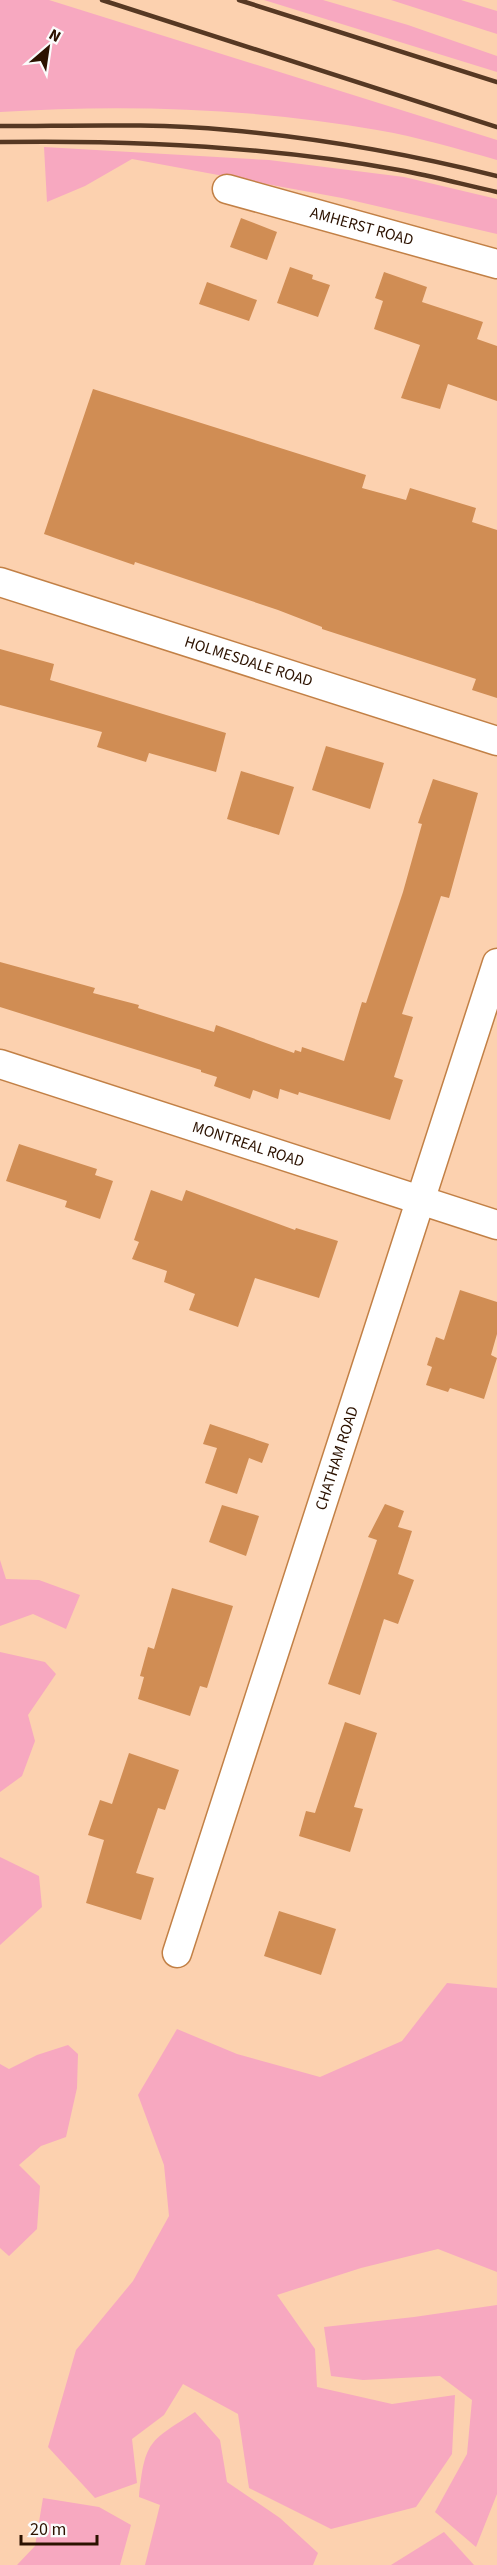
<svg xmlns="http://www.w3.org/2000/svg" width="497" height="2565" font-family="'Source Sans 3',sans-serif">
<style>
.green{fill:#f7a8c0}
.building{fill:#d08d54}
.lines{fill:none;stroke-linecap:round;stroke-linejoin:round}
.minor-casing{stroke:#c28046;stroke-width:31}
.minor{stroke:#fff;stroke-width:28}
.rail{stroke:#563823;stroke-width:4.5}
.labels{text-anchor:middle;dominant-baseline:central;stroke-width:4.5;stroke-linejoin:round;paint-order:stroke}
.street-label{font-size:16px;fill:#2c1200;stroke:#fbfbfb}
</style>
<rect width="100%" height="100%" fill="#fcd1af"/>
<g class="green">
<path d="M0,0h49l448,140v20c-39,-11 -79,-23 -120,-30 -123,-22 -252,-26 -377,-18z"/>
<path d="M264,0h59l85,25 89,31v16z"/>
<path d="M391,0h70l36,11v23z"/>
<path d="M44,147l225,13 135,17 93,22v35l-155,-36 -210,-39 -47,27 -38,16z"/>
<path d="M0,1560l6,19 33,1 41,15 -14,34 -33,-15 -33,12z"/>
<path d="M0,1652l45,10 11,12 -28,41 7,26 -13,35 -22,16z"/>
<path d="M0,1857l39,19 3,31 -42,38z"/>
<path d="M447,1983l50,5v284l-59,-23 -77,19 -84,27 38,54 2,38 75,17 63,-9 -3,59 -36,53 -85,22 -82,-41 -11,-74 -55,-30 -19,31 -32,24 5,44 -42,15 -47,-51 28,-97 57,-69 36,-65 -5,-51 -26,-70 39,-66 60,25 83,23 82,-36z"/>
<path d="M68,2045l10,9 -1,34 -11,49 -25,9 -22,19 21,21 -3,43 -28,27 -9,-8v-184l9,5 28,-14z"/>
<path d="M497,2305v189l-21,53 -41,-35 32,-58 5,-54 -32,-24 -77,4 -32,-4 -7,-49 90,-10z"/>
<path d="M195,2412l25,28 7,42 53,36 38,35 -5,12h-168l15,-60 -21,-8c6,-57 10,-55 56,-85z"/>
<path d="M43,2498l56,9 32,18 -11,40h-103l18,-19z"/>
<path d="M444,2532l30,33h-83z"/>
</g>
<g class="building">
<path d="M241,218l36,14 -10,28 -37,-13z"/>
<path d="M290,267l23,8 -1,4 18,6 -12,32 -41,-14z"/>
<path d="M384,272l43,15 -5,15 61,20 -6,17 20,7v55l-49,-17 -8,25 -39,-11 19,-53 -46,-16 9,-28 -8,-3z"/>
<path d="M207,282l50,18 -8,21 -50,-17z"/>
<path d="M93,389l273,86 -4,13 44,12 4,-12 66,20 -4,14 25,8v168l-25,-8 4,-11 -154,-50v-2l-44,-17 -143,-48 -1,3 -90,-31z"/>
<path d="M0,649l54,15 -4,16 176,53 -10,39 -67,-19 -3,9 -49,-15 5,-15 -102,-27z"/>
<path d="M326,746l58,17 -14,46 -58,-19z"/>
<path d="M241,771l53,16 -15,48 -52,-16z"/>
<path d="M433,779l45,14 -29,105 -8,-2 -39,118 11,3 -19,60 9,3 -13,40 -91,-28 -1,3 -18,-6 -2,10 -25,-9 -3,9 -36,-13 3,-9 -16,-5v-2l-201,-63v-45l95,26 -2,5 46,12 -1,3 76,24 2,-7 78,28 1,-3 6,2 1,-5 42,14 18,-59 4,1 37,-111 19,-68 -4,-1z"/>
<path d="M19,1144l78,25 -2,6 18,6 -13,38 -35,-12 2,-6 -61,-20z"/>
<path d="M151,1190l31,11 4,-11 109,40 1,-2 42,13 -19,57 -64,-20 -17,49 -49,-17 6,-16 -31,-12 3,-11 -35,-12 7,-17 -5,-2z"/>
<path d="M460,1290l37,12v32l-6,21 6,3 -13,41 -34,-11 -2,4 -22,-7 6,-18 -5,-2 9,-28 8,3z"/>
<path d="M210,1424l59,20 -7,19 -13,-5 -12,36 -32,-11 12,-35 -14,-4z"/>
<path d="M385,1504l19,7 -6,16 14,4 -14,43 16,6 -16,44 -14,-5 -24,76 -32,-11 49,-144 -9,-3z"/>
<path d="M222,1505l37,11 -13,40 -37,-14z"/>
<path d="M172,1588l61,18 -26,82 -7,-2 -10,30 -52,-17 6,-22 -4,-1 8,-29 6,2z"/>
<path d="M345,1722l32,11 -23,74 9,2 -13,43 -51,-16 7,-25 9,2z"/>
<path d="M129,1753l50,17 -14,40 -7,-2 -22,65 18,5 -13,42 -55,-17 18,-63 -16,-5 12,-35 12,4z"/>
<path d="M279,1911l57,18 -15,46 -57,-19z"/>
</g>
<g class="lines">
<g class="minor-casing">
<g id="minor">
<path id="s1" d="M227,189l270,75"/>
<path id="s2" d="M0,582l497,159"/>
<path id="s3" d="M0,1064l497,161"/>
<path id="s4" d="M177,1953l320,-990"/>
</g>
</g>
<use href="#minor" class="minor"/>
<g class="rail">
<path d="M102,0l395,127"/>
<path d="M239,0l258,82"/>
<path d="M0,126c75,0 153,-3 228,4 91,8 181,24 269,46"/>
<path d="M0,142c133,-2 268,4 399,28 33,6 66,15 98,22"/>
</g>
</g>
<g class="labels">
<g class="street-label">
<text stroke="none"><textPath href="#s1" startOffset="140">AMHERST ROAD</textPath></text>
<text stroke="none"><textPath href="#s2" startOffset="261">HOLMESDALE ROAD</textPath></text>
<text stroke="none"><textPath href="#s3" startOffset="261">MONTREAL ROAD</textPath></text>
<text stroke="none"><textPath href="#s4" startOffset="520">CHATHAM ROAD</textPath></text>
</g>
</g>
<g transform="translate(48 48) rotate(29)" stroke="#fbfbfb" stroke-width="4.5" paint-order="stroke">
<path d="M0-4.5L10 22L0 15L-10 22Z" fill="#2c1200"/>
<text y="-9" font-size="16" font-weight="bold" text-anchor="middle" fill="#2c1200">N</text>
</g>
<path d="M21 2535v9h76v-9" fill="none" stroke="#2c1200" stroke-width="3"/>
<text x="30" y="2535" font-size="18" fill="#2c1200" stroke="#fbfbfb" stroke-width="4.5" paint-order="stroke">20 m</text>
</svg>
